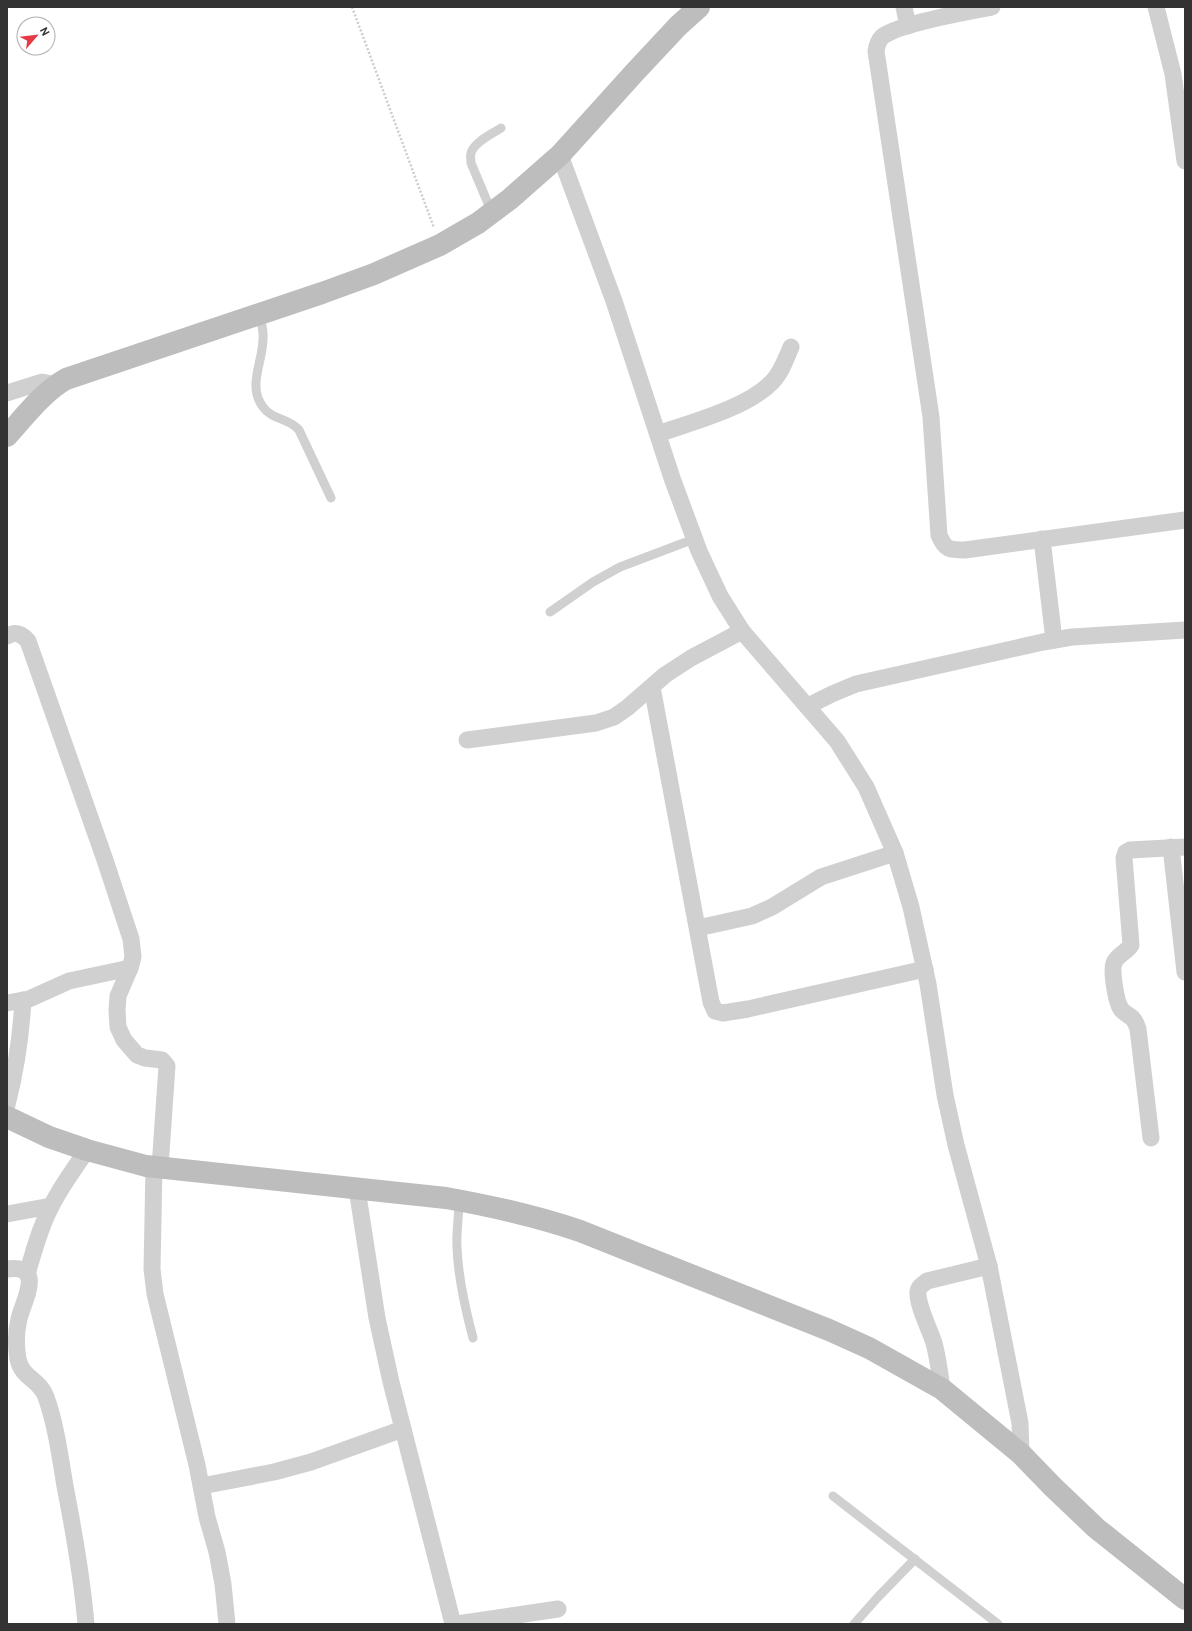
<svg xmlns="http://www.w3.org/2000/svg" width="1192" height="1631" font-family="Overpass,sans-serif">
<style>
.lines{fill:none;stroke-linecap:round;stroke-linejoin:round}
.path{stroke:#cdcdcd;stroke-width:2.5;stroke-dasharray:2 2;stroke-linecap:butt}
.lane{stroke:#d0d0d0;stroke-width:9}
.street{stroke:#d0d0d0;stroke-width:17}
.secondary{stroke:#bdbdbd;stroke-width:22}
</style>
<rect width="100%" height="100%" fill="#fff"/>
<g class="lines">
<path class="path" d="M352,7l82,221"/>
<g class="lane">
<path d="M492,213l-21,-50c0,-4 -1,-7 0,-10 3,-11 21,-19 30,-25"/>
<path d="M259,314c2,8 5,16 4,25 0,23 -16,47 0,68 9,13 26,11 36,23l32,68"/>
<path d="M550,612l43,-30 27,-15 74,-28"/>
<path d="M459,1201c0,15 -3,31 -2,46 1,31 8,61 16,91"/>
<path d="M833,1496l165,128"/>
<path d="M854,1624l24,-27 37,-38"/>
</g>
<g class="street">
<path d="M904,7l4,19"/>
<path d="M992,7c-22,4 -95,17 -110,30 -4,4 -5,8 -6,14l55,366 8,118c6,15 11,15 26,15l220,-30"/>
<path d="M1156,7l17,67 12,87"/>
<path d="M560,155l54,146 58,177 27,73 21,45 22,35 95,110 29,46 29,66 16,54 17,77 17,111 11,50 33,121 31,157 1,31"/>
<path d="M7,393l35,-11 15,3"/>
<path d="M658,434c34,-12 89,-26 114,-52 9,-9 14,-23 19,-35"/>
<path d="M1042,539l12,101"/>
<path d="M7,636c9,-5 15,-2 21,5l77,219 26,79 2,18 -3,11 -12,28 -1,14 1,17 6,13 13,15 8,3 17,2 5,6 -7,101"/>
<path d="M652,687l59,315 4,9 8,2 25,-4 177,-40"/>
<path d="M808,706l24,-12 24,-10 187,-42 29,-5 113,-7"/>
<path d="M467,740l129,-17 18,-6 13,-9 38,-33 26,-17 51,-27"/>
<path d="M1171,847l14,125"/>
<path d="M698,928l54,-12 20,-9 49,-30 74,-24"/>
<path d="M7,1003l22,-4 40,-18 61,-13"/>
<path d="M7,1105c9,-35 14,-69 16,-105"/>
<path d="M1151,1138l-13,-109c-5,-16 -10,-11 -17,-20 -5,-7 -10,-38 -7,-46 3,-8 13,-11 17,-18l-7,-87 2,-6 4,-2 55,-3"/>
<path d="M154,1167l-2,102 3,25 42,171 10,52 10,35 6,32 4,40"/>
<path d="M357,1189l20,129 14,64 62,242"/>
<path d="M7,1214l44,-8"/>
<path d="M7,1269c39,-5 16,32 12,50 -3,12 -3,28 -1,40 4,20 22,20 28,38 10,28 14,59 19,89 9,46 17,92 21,138"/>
<path d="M27,1274c5,-16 9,-32 15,-47 10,-28 28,-52 45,-77"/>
<path d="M942,1389c-2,-15 -4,-31 -8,-46 -4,-13 -17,-38 -16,-51 0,-5 5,-8 9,-11l62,-15"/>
<path d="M202,1486l72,-14 37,-10 92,-33"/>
<path d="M457,1624l101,-15"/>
</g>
<g class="secondary">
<path d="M7,436c18,-20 36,-44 59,-57l256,-86 52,-19 66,-29 38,-22 32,-24 50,-44 75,-83 43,-46 21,-19"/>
<path d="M7,1117l42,20 38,13 59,16 300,32c45,8 90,18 134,33l249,99 40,18 73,41 79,65 32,33 43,41 89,71"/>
</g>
</g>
<rect width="1192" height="1631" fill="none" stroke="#333333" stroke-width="16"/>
<g transform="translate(36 36) rotate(62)"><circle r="19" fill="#ffffff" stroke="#adadad"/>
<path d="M0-3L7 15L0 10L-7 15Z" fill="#e63946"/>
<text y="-6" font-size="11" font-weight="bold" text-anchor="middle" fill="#333333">N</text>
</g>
</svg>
